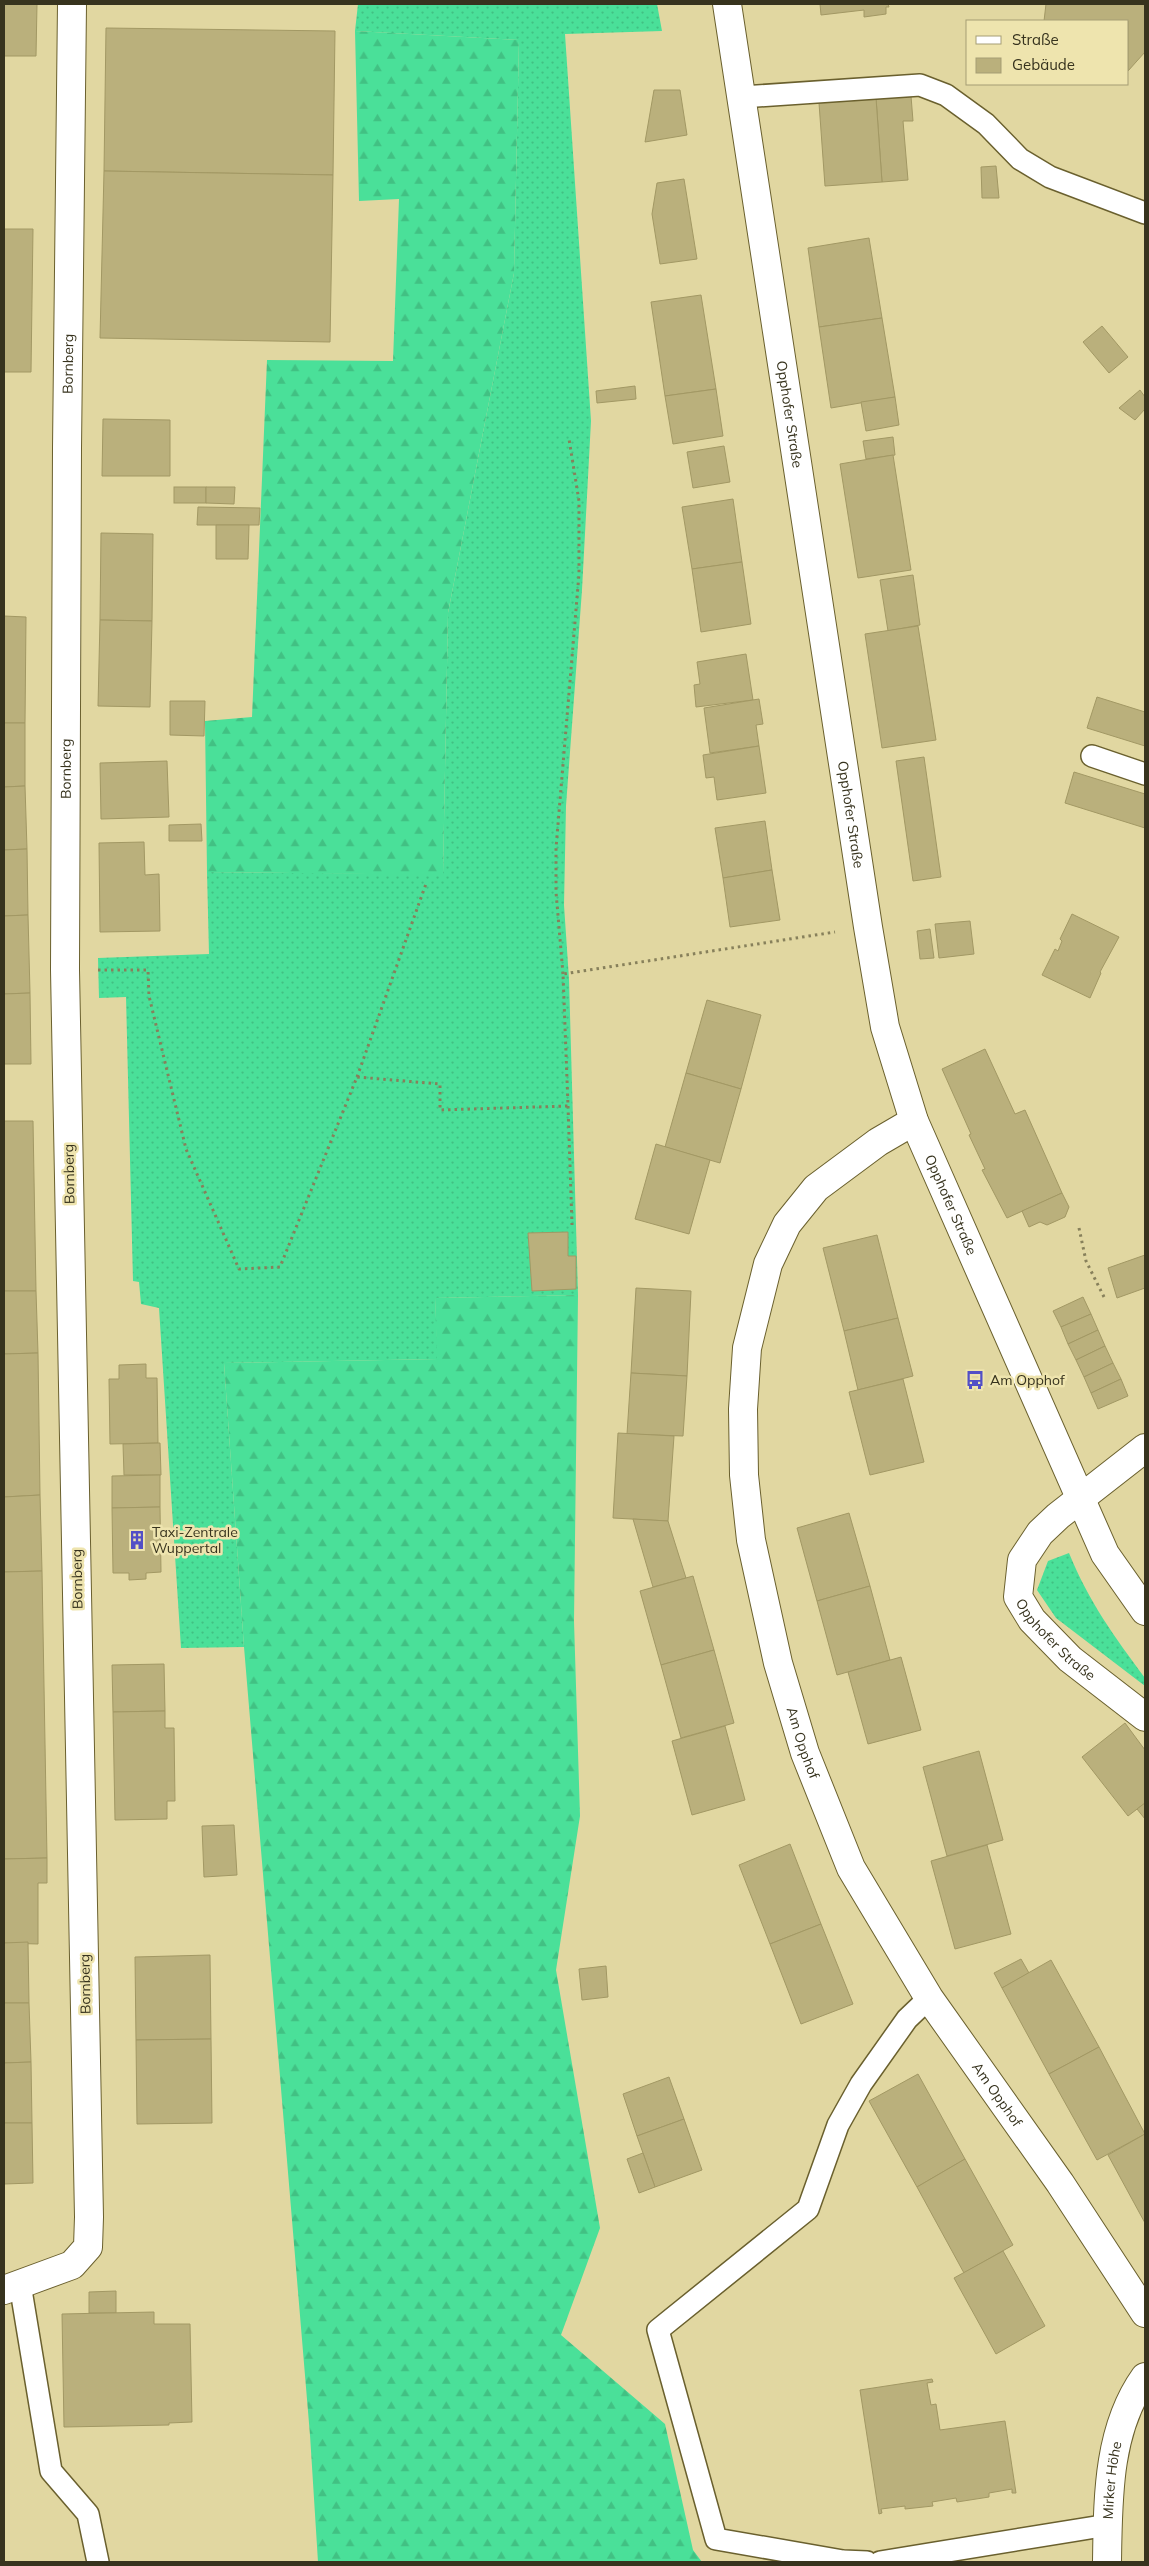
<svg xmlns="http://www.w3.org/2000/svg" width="1149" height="2566" font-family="Mulish,sans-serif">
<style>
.grass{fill:url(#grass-dots)}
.forest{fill:url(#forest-firs)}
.building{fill:#bab07c;stroke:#a29864}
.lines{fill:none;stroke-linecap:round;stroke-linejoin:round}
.service-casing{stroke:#6a602e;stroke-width:24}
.minor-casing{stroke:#6a602e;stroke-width:30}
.tertiary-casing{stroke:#6a602e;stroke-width:30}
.path{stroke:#87805b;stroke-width:3;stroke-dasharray:2.5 4;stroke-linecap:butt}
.service{stroke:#fff;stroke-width:21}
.minor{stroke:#fff;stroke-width:28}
.tertiary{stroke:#fff;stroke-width:28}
.labels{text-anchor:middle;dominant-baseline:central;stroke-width:5;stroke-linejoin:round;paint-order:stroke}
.street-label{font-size:14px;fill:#37331e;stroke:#eee4ae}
.poi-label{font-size:14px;fill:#37331e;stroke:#eee4ae;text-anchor:start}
</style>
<defs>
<pattern id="grass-dots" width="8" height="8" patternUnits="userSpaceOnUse" patternTransform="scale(1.25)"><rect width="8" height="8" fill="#4ae099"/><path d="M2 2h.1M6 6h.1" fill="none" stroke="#41c183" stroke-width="1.8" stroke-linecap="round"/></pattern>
<pattern id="forest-firs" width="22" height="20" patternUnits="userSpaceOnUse" patternTransform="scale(1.25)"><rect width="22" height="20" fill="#4ae099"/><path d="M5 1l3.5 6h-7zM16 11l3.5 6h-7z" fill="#41c183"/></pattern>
</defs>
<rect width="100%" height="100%" fill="#e1d7a1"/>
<g class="grass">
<path d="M358,4h299l5,27 -97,3 26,387 -9,169 -16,216 -2,99 5,74 9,316 -143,3 3,61 -214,4 20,284 -63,1 -22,-340 -18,-4 -2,-22 -6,-1 -7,-284 -27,1 -1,-40 111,-4 -2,-82 236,2 5,-261 66,-340 5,-233 -164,-9z"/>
<path d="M1069,1553c20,49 45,83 76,125v8l-89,-68 -19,-28 11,-29z"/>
</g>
<g class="forest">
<path d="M355,31l164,9 -5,233 -66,340 -5,262 -236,-3 -2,-151 47,-4 15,-357 126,1 6,-162 -40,2z"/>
<path d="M578,1295l-4,326 6,195 -24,154 44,258 -39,107 104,89 28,126 9,12h-384l-8,-127 -66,-788 -20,-284 213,-4 -2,-61z"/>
</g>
<g class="building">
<path d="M4,4h33l-1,52h-32z"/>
<path d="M820,4h68l1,3h-3v7l-22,3v-7l-43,5z"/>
<path d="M1046,4h99v48l-17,19v-50h-84z"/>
<path d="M106,28l229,3 -2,144 -229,-4z"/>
<path d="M654,90h26l7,45 -42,7z"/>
<path d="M911,96l2,25h-10l5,59 -26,2 -6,-84z"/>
<path d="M876,98l6,84 -57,4 -6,-83z"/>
<path d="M996,166l3,32h-17l-1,-31z"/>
<path d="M104,171l229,4 -3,167 -230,-4z"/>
<path d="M684,179l13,80 -37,5 -8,-50 5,-31z"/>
<path d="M4,229h29l-2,143h-27z"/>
<path d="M869,238l13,80 -63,9 -11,-79z"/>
<path d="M701,295l15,94 -51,7 -14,-94z"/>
<path d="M882,318l13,79 -64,11 -12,-81z"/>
<path d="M1102,326l26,31 -19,16 -26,-31z"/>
<path d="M635,386l1,13 -39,4 -1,-12z"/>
<path d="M716,389l7,47 -50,8 -8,-48z"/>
<path d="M1140,390l5,7v12l-10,11 -16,-12z"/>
<path d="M895,397l4,28 -33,6 -5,-29z"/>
<path d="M103,419l67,1v56h-68z"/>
<path d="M893,437l2,18 -29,4 -3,-18z"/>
<path d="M724,446l6,36 -37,6 -6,-36z"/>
<path d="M893,455l18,115 -53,8 -18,-114z"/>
<rect x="174" y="487" width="32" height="16"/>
<path d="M206,487h29l-1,17 -28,-1z"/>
<path d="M733,499l9,63 -50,7 -10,-62z"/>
<path d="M198,507l62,1 -1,17h-62z"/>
<path d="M216,525h33l-1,34h-32z"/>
<path d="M101,533l52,1 -1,87 -52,-1z"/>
<path d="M742,562l9,62 -50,8 -9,-63z"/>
<path d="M913,575l7,50 -32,6 -8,-51z"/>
<path d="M4,616l22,1 -1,106h-21z"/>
<path d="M100,620l52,1 -2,86 -52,-1z"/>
<path d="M918,626l18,114 -54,8 -17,-114z"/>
<path d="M746,654l7,46 -57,7 -2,-22 6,-1 -3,-22z"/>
<path d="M1097,697l48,15v34l-58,-18z"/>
<path d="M759,699l4,25 -7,1 3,21 -49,7 -6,-45z"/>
<path d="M170,701h35l-1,35 -34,-1z"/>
<path d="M4,723h21v63l-21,1z"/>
<path d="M759,746l7,47 -49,7 -3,-23 -8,1 -3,-23z"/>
<path d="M924,757l17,120 -28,4 -17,-120z"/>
<path d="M167,761l2,56 -68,2 -1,-56z"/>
<path d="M1074,772l71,22v34l-80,-25z"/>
<path d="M25,786l2,63 -23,1v-63z"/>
<path d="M765,821l7,49 -49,8 -8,-50z"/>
<path d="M201,824l1,17h-33v-16z"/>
<path d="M144,842l1,33 14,-1 1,57 -60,1 -1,-89z"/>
<path d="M27,849l1,66 -24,1v-66z"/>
<path d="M772,870l8,50 -50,7 -7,-49z"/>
<path d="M1072,914l47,23 -19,35 1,1 -11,25 -48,-23 13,-26 3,2 4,-10 -2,-2z"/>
<path d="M28,915l2,78 -26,1v-78z"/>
<path d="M970,921l4,33 -35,4 -4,-34z"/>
<path d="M930,929l4,29 -14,1 -3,-28z"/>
<path d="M30,993l1,71h-27v-70z"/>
<path d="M707,1000l54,15 -20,74 -55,-16z"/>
<path d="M985,1049l30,65 10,-4 37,83 -55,25 -25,-48 3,-1 -16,-34 2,-1 -29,-65z"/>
<path d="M686,1073l55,16 -21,74 -55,-16z"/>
<path d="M4,1121h29l3,170h-32z"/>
<path d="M656,1144l54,16 -21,74 -54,-15z"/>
<path d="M1062,1193l7,14 -4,10 -18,8 -7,-3 -11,5 -7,-16z"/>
<path d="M568,1232v24h8v33l-44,2 -4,-58z"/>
<path d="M877,1235l21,83 -54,13 -21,-83z"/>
<path d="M1145,1255v33l-28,10 -9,-30z"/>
<path d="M636,1288l55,3 -4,85 -56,-3z"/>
<path d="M4,1291h32l2,62 -34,1z"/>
<path d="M1083,1297l8,17 -30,13 -8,-16z"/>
<path d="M1091,1314l7,16 -30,14 -7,-17z"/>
<path d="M898,1318l15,58 -55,14 -14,-59z"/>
<path d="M1098,1330l7,16 -29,14 -8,-16z"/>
<path d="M1105,1346l8,17 -29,14 -8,-17z"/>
<path d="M38,1353l2,142 -36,2v-143z"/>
<path d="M1113,1363l8,16 -30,14 -7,-16z"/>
<path d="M146,1364v14h11l1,65 -48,1 -1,-65h10v-14z"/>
<path d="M631,1373l56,3 -4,60 -56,-2z"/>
<path d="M903,1379l21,83 -54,13 -21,-83z"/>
<path d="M1121,1379l7,17 -30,13 -7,-16z"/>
<path d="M618,1433l56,3 -6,85 -55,-3z"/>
<path d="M160,1443l1,32h-37l-1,-31z"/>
<path d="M160,1475v32l-48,1v-32z"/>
<path d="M40,1495l2,76 -38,1v-75z"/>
<path d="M160,1507l1,65 -15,1v6l-17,1v-7h-16l-1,-65z"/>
<path d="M849,1513l21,73 -53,15 -20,-73z"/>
<path d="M633,1519l35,2 18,57 -33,9z"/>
<path d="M42,1571l5,287 -43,1v-287z"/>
<path d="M693,1576l21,74 -53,15 -21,-74z"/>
<path d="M870,1586l20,74 -53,15 -20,-74z"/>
<path d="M714,1650l20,73 -53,15 -20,-73z"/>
<path d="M901,1657l20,73 -53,14 -20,-72z"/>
<path d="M164,1664l1,47 -52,1 -1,-47z"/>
<path d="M165,1711v17h9l1,73h-8v18l-52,1 -2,-108z"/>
<path d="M1125,1723l20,27v53l-17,13 -46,-59z"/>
<path d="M725,1726l20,74 -53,15 -20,-74z"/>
<path d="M979,1751l24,89 -56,16 -24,-89z"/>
<path d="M1145,1803v16l-8,-10z"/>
<path d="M234,1825l3,50 -33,2 -2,-51z"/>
<path d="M790,1844l31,80 -51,20 -31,-79z"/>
<path d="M987,1845l24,89 -56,15 -24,-88z"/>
<path d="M47,1858v25h-9v61l-34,-1v-84z"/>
<path d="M821,1924l32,80 -52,20 -31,-80z"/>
<path d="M28,1942l1,61h-25v-60z"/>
<path d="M210,1955l1,84 -75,1 -1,-83z"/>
<path d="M1021,1959l8,14 -27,15 -8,-15z"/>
<path d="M1051,1960l48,87 -50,27 -47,-86z"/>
<path d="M606,1966l2,31 -26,3 -3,-31z"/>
<path d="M4,2003h25l2,59 -27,1z"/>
<path d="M211,2039l1,84 -75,1 -1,-84z"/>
<path d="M1099,2047l46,87 -48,26 -48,-86z"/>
<path d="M31,2062l1,61h-28v-60z"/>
<path d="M918,2074l47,85 -48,28 -48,-86z"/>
<path d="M669,2077l15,42 -47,17 -14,-42z"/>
<path d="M684,2119l18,51 -47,17 -18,-51z"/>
<path d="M4,2123h28l1,60 -29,1z"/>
<path d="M1145,2134v89l-37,-68z"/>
<path d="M643,2153l12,34 -16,6 -12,-34z"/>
<path d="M965,2159l48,86 -49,28 -47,-86z"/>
<path d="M1003,2251l42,75 -49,28 -42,-76z"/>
<path d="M116,2291v22h-27v-21z"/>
<path d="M154,2312v12h36l2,98 -23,1v2l-105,2 -2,-113z"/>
<path d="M932,2379l1,3 -6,1 4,22 5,-1 4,26 65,-9 11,72h-4v-4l-23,4v4l-32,5 -1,-4 -24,4 1,4 -28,3v-3l-24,3 1,4 -3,1 -19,-124z"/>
</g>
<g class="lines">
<g class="service-casing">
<g id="service">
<path d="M742,97l178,-12 26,10 40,29 34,35 30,18 95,36"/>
<path d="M1092,756l53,18"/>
<path d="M20,2284l31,187 37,43 10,48"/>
<path d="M867,2562l-24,-1 -127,-22 -58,-209 150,-121 30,-84 23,-41 46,-65 22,-21"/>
<path d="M880,2562l228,-37"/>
</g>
</g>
<g class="minor-casing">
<g id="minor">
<path id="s1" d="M914,1121l-36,21 -62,46 -29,36 -19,40 -21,84 -4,61 1,66 7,65 27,123 27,90 46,115 78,130 131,185 85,130"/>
<path id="s2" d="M1145,1448l-87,68 -18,17 -18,27 -4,37 14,23 38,39 75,58"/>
<path id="s3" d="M4,2290l68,-25 16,-18 1,-30 -24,-1247 2,-522 5,-444"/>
<path id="s4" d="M1107,2562c1,-62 0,-132 38,-185"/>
</g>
</g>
<g class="tertiary-casing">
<g id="tertiary">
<path id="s5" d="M727,4l141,923 17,100 29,94 191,433 40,57"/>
</g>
</g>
<g class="path">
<path d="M98,970h50l1,26 37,153 53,120 41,-2 77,-190 83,7v26l128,-4 -5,-132 272,-42"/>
<path d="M563,974l-7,-82v-44l23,-274v-73l-10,-62"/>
<path d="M357,1077l70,-196"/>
<path d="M568,1106l4,119"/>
<path d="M1079,1228l7,33 18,36"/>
</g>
<use href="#service" class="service"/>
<use href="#minor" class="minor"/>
<use href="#tertiary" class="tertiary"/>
</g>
<defs>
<g id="bus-bare" transform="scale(1.5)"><path d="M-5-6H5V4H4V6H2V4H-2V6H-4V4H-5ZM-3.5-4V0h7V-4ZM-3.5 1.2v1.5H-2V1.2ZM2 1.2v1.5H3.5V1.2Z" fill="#524fc6" stroke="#eee4ae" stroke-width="2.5" paint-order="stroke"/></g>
<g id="building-bare" transform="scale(1.5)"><path d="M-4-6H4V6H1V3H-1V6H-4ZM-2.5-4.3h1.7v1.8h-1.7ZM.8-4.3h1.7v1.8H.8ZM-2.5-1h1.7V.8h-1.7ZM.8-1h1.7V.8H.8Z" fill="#524fc6" stroke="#eee4ae" stroke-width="2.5" paint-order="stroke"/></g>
</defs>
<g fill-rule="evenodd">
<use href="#bus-bare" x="975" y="1380"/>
<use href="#building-bare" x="137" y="1540"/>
</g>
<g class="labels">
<g class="street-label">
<text stroke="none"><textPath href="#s3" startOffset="1980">Bornberg</textPath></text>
<text stroke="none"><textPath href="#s5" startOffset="415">Opphofer Straße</textPath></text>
<text stroke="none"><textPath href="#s3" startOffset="1575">Bornberg</textPath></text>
<text stroke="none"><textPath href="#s5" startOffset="820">Opphofer Straße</textPath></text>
<text transform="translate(69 1174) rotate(-91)">Bornberg</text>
<text stroke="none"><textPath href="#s5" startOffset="1225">Opphofer Straße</textPath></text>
<text transform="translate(77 1579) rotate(-91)">Bornberg</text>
<text stroke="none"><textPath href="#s2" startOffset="262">Opphofer Straße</textPath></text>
<text stroke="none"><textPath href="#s1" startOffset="698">Am Opphof</textPath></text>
<text transform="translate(85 1984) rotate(-91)">Bornberg</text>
<text stroke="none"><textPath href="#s1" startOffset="1102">Am Opphof</textPath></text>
<text stroke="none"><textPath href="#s4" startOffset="82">Mirker Höhe</textPath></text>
</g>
<g class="poi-label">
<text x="990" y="1380">Am Opphof</text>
<text x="152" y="1532">Taxi-Zentrale<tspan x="152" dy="16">Wuppertal</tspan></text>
</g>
</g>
<rect width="1149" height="2566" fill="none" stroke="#37331e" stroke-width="10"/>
<rect x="966" y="20" width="162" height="65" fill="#eee4ae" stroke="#a59d74"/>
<rect x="976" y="36" width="25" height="8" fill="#ffffff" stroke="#a59d74"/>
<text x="1012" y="45" font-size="15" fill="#37331e">Straße</text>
<rect x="976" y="58" width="25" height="15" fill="#bab07c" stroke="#a59d74"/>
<text x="1012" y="70" font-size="15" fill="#37331e">Gebäude</text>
</svg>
